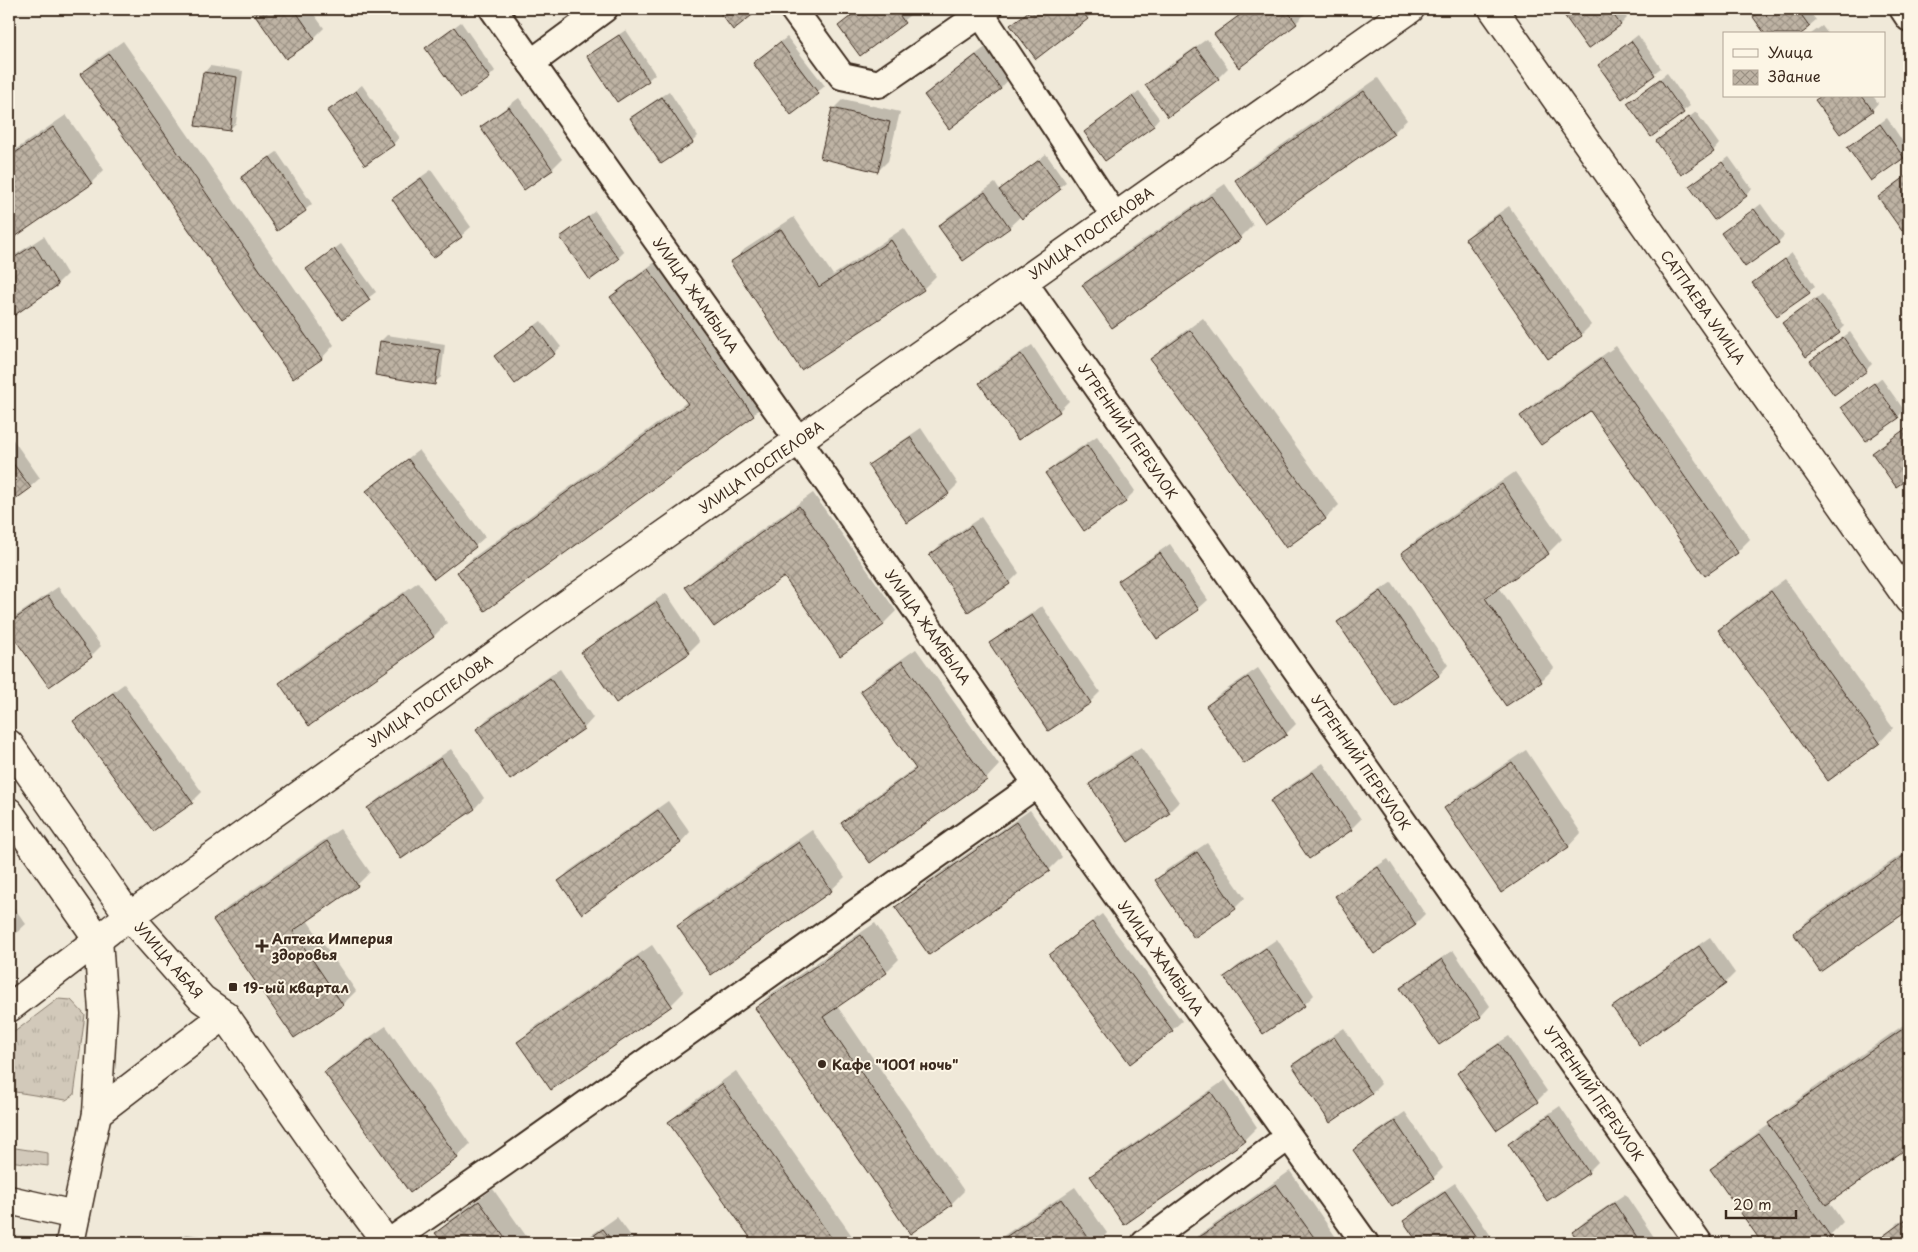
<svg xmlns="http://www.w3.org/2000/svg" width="1918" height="1252" font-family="'Playpen Sans',sans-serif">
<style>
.built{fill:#e1d9c9}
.grass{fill:url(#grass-tufts);stroke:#867a6c}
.park{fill:#d2c9ba;stroke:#867a6c}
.shadow{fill:#0003}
.building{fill:url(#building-cross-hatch);stroke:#3b2a1e}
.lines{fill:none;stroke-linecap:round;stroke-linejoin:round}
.minor-casing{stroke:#3b2a1e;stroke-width:30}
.tertiary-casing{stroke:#3b2a1e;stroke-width:31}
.secondary-casing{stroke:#3b2a1e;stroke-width:31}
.minor{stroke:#fcf5e5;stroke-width:26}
.tertiary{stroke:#fcf5e5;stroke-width:28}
.secondary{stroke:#fcf5e5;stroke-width:28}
.poi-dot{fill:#3b2a1e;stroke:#fcf5e5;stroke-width:2}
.labels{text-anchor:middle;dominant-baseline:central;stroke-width:4;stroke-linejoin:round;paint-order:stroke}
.street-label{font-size:14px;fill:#3b2a1e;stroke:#fcf5e5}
.poi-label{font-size:14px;font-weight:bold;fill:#3b2a1e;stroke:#fcf5e5;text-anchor:start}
</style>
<defs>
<pattern id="grass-tufts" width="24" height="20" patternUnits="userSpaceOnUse" patternTransform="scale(1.25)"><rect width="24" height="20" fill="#d2c9ba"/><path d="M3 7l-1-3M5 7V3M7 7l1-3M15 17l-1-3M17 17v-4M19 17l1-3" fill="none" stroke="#b5ad9f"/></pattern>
<pattern id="building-cross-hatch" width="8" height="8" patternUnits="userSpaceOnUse" patternTransform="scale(1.25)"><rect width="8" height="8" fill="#beb3a4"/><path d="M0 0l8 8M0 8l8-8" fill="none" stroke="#9c9285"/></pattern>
</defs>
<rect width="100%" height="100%" fill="#f0e9d9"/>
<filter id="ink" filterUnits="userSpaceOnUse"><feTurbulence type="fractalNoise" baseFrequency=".02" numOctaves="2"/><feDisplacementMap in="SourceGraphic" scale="10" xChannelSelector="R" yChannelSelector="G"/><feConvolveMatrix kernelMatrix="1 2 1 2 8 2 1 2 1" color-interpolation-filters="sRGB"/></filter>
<g filter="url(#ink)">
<path class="built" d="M9,1233l25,4 -1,6h-24z"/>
<path class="grass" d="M58,999l13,1 14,15 -11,80 -8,5 -57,-9v-55z"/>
<path class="park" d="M9,1147l39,6v13l-39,-5z"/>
<g class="shadow">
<path d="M253,9h57l14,19 -10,10 -27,19z"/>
<path d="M860,9h46l4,6 -50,39 -21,-28z"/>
<path d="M1031,9h66l-10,9 -75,7z"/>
<path d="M1246,9h57l3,4 -10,10 -57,43 -23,-32z"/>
<path d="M1572,9h48l7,9 -6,6 -56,-9z"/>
<path d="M1763,9h44l9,11 -7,6 -55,-9z"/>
<path d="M461,22l34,49 -6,6 -62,-29z"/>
<path d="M1822,26l6,8h-17z"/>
<path d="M626,30l29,44 -7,6 -60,-24 7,-6z"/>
<path d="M1638,35l23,33 -39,29 -23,-32z"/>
<path d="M787,37l38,49 -34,27 -37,-50z"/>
<path d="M1207,39l21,29 -10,10 -50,37 -21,-30 9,-10z"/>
<path d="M123,41l211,304 -13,14 -239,-285 13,-13z"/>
<path d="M987,46l23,32 -9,10 -51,39 -25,-32 10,-10z"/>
<path d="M210,66l33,5 -7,52 -7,7 -25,-57z"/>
<path d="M1667,73l23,33 -39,29 -23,-32z"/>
<path d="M1378,78l29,42 -14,13 -127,88 -29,-41 13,-13z"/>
<path d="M362,85l37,53 -6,6 -64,-33z"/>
<path d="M669,91l29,45 -6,6 -60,-24 6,-6z"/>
<path d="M1139,91l20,27 -6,7 -68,7z"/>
<path d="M1821,96h52l5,7 -6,7z"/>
<path d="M519,98l43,61 -10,10 -70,-41 10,-10z"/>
<path d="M843,99l57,13 -12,49 -10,10 -45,-62z"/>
<path d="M1696,112l23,32 -6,7 -55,-10z"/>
<path d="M66,115l38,55 -13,13 -82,56v-85z"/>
<path d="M1887,118l22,33 -37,29 -24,-33z"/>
<path d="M277,152l35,52 -7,6 -63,-33 7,-6z"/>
<path d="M1046,154l20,28 -45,34 -12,11 -45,33 -25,-34 10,-10 46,-33 5,8z"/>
<path d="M1729,157l23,32 -6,6 -55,-9z"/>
<path d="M431,170l40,57 -10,9 -67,-37 10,-10z"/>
<path d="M1909,174v50l-6,5 -24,-32z"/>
<path d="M1225,184l28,41 -13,13 -156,47 13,-13z"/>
<path d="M1761,204l23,32 -6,6 -55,-9z"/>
<path d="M1509,206l82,119 -10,10 -32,22 -83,-118 10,-10z"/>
<path d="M595,211l29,41 -6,6 -56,-21z"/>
<path d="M794,217l39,58 71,-47 32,48 -13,13 -121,80 -70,-107 13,-13z"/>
<path d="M44,236l23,38 -10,10 -48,33v-58z"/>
<path d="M341,244l35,48 -34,26 -34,-49z"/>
<path d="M1792,253l23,33 -6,6 -55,-9z"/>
<path d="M662,257l104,145 -13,13 -295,157 13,-13 217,-158 -76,-104 13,-13z"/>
<path d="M1822,294l23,32 -6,6 -55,-9z"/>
<path d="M1203,318l136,187 -13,13 -40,28 -134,-187 13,-13z"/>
<path d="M541,321l20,26 -7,6 -52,-3z"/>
<path d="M1850,332l22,32 -6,6 -55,-9z"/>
<path d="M387,335l58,9 -4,33 -7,6 -53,-42z"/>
<path d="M1032,345l37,56 -10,10 -79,-28 10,-10z"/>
<path d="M1616,346l134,193 -13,13 -31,22 -115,-165 -69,7 13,-13z"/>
<path d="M1881,378l23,32 -6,7 -55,-10z"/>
<path d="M1909,426v50l-13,9 -23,-32z"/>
<path d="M921,428l37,56 -9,9 -79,-28 10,-9z"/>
<path d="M9,434l31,44 -10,9 -21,15z"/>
<path d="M1097,436l38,55 -10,10 -78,-28 10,-10z"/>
<path d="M419,450l66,87 -10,9 -107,-55 10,-10z"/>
<path d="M1515,472l47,67 -14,14 -49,34 55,81 -13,13 -35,24 -104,-152 14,-13z"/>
<path d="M813,493l83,118 -13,13 -98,-48 -98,11 13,-13z"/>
<path d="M981,517l38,56 -10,10 -79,-28 10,-10z"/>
<path d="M1170,544l38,56 -10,9 -78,-28 10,-9z"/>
<path d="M1785,579l108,149 -13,14 -52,37 -108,-149 13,-13z"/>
<path d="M418,582l29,41 -13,13 -125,88 -29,-41 14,-13z"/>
<path d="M1392,582l56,83 -9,10 -44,30 -57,-83 10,-10z"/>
<path d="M58,587l43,59 -10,10 -42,30 -40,-57v-5l7,-8z"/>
<path d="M666,593l33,49 -10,10h-106l10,-9z"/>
<path d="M1042,606l58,86 -10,10 -99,-58 10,-10z"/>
<path d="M916,649l83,116 -13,14 -116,83 -28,-39 14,-13 60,-43 -54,-76 13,-13z"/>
<path d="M1258,668l38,56 -10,10 -79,-28 10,-10z"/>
<path d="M560,669l33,49 -9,10 -74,50 -32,-49 9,-10z"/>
<path d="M124,684l78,108 -10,10 -117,-80 10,-10z"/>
<path d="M1141,747l38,55 -10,10 -79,-28 10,-10z"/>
<path d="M451,749l33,49 -9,10 -73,50 -34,-50 10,-9z"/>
<path d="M1526,750l55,83 -13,14 -122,-39 13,-13z"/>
<path d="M1323,763l38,56 -10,10 -79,-28 10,-10z"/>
<path d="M668,801l22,31 -9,10 -99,70 -22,-31 9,-10z"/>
<path d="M1030,810l32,47 -13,13 -152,37 13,-13z"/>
<path d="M340,829l30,43 -13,13 -50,35 49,71 -13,13 -48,33 -81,-117 14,-13z"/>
<path d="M812,830l33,47 -14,13 -120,83 -32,-46 13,-14z"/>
<path d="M1207,843l38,55 -10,10 -79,-28 10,-10z"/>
<path d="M1909,849v59l-88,63 -26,-38 13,-13z"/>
<path d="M1388,859l37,55 -10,10 -78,-28 10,-10z"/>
<path d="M9,901l17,23 -17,16z"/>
<path d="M1102,914l80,107 -10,9 -121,-75 10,-10z"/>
<path d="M875,923l24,36 -13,13 -49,34 127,185 -13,13 -41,28 -154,-224 13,-13z"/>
<path d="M1710,937l25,36 -10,10 -111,24 10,-10z"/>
<path d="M1277,939l37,56 -10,10 -40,27 -38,-55 10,-10z"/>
<path d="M652,945l32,47 -13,13 -152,37 13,-13z"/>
<path d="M1453,950l37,56 -9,10 -41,27 -38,-55 10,-10z"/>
<path d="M1909,1021v124l-80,57 14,20 -13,13 -12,8h-55l-51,-74 13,-13 45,-32 13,-14z"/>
<path d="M386,1026l84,118 -13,13 -131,-85 13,-13z"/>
<path d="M1344,1028l37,56 -9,9 -42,28 -37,-55 10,-10z"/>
<path d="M1509,1036l38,55 -10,10 -79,-28 10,-10z"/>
<path d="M736,1071l121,172h-101l-86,-121 13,-13z"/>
<path d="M1225,1080l32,47 -13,13 -152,37 13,-13z"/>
<path d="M1560,1106l38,56 -10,10 -79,-28 10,-10z"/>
<path d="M1405,1112l38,56 -10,10 -41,28 -37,-56 10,-10z"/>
<path d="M1290,1171l50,72h-152z"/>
<path d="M1455,1183l38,56 -4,4h-69l-15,-22 9,-10z"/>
<path d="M1075,1187l32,46 -9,10h-105z"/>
<path d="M493,1189l38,54h-87l-7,-10 13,-13z"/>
<path d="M1625,1194l33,49h-76l-8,-11 10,-10z"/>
<path d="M1909,1215v28h-19l-5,-7 13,-13z"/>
<path d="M617,1217l19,26h-56z"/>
<path d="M187,1234l23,3 18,6h-68z"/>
</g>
<g class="building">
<path d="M251,9h43l21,30 -29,20z"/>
<path d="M717,9h43l-27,21z"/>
<path d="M860,9h35l10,14 -45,33 -22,-30z"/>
<path d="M1032,9h48l8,10 -52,40 -26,-34z"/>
<path d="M1248,9h38l11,15 -58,44 -25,-34z"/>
<path d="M1573,9h36l12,16 -33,24 -24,-34z"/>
<path d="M1764,9h33l13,18 -9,7h-36l-12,-17z"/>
<path d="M454,27l36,51 -29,20 -36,-50z"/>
<path d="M619,35l30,46 -32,21 -30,-46z"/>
<path d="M1631,41l24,34 -33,24 -24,-34z"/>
<path d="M780,42l39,52 -28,21 -38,-52z"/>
<path d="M1196,48l23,31 -51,38 -23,-32z"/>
<path d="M109,54l213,305 -29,20 -213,-305z"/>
<path d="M976,55l25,34 -52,40 -25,-34z"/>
<path d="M203,72l34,5 -7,54 -35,-5z"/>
<path d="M1660,79l24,34 -33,24 -24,-34z"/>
<path d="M356,91l38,54 -29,20 -38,-54z"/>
<path d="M1364,91l30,43 -129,89 -30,-43z"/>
<path d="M1132,96l22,30 -49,35 -21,-29z"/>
<path d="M1821,96h41l11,15 -33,23 -25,-34z"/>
<path d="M662,97l31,46 -32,21 -31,-46z"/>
<path d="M509,107l44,63 -29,20 -44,-63z"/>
<path d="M832,108l58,14 -12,50 -58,-14z"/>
<path d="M1689,117l25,35 -33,23 -25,-34z"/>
<path d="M1880,124l24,34 -33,23 -24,-34z"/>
<path d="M53,127l39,57 -83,57v-84z"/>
<path d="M270,157l36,54 -29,20 -36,-54z"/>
<path d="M1039,160l22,29 -39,30 -23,-29z"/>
<path d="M1722,162l25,34 -33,24 -25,-34z"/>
<path d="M1909,174v52l-7,5 -24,-34z"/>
<path d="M421,178l41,59 -29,21 -41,-59z"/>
<path d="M985,192l25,36 -47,33 -25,-35z"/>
<path d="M1211,196l30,43 -129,89 -30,-43z"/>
<path d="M1754,209l25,34 -34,24 -24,-34z"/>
<path d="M1499,215l83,121 -34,23 -83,-120z"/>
<path d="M588,217l31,42 -29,21 -30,-43z"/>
<path d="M781,229l38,58 72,-47 33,50 -123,80 -71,-108z"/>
<path d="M34,245l24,40 -49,34v-58z"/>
<path d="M334,249l36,51 -28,20 -36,-51z"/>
<path d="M1785,259l25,34 -33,23 -25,-33z"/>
<path d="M648,269l106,147 -269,195 -28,-39 231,-168 -78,-107z"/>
<path d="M1815,299l25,34 -34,24 -24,-34z"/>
<path d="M534,326l21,28 -40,30 -21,-28z"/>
<path d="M1190,330l136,189 -40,29 -136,-189z"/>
<path d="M1843,337l24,34 -33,24 -24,-34z"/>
<path d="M380,341l60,9 -5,35 -60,-10z"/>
<path d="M1021,354l39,58 -42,28 -39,-57z"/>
<path d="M1602,358l136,195 -33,23 -115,-165 -49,34 -21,-29z"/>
<path d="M1874,383l25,35 -33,23 -25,-34z"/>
<path d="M1905,429l4,7v42l-13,9 -24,-34z"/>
<path d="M910,437l39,57 -42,29 -39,-58z"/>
<path d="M1087,445l39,57 -42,29 -39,-58z"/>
<path d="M9,458l22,30 -22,16z"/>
<path d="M408,459l68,88 -42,32 -68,-88z"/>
<path d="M1502,484l47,70 -64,44 57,84 -36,24 -105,-153z"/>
<path d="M1909,498v14l-7,-9z"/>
<path d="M799,506l85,119 -44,31 -56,-79 -70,50 -29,-40z"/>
<path d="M971,526l39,58 -42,28 -39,-57z"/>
<path d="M1160,553l39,57 -42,29 -39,-58z"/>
<path d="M1381,591l58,85 -44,31 -58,-85z"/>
<path d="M1771,591l109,152 -52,38 -110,-151z"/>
<path d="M404,594l30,43 -125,89 -30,-43z"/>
<path d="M48,596l44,61 -43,30 -40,-56v-8z"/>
<path d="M656,602l34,51 -74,50 -35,-51z"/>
<path d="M1032,615l59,88 -43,28 -59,-88z"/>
<path d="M902,661l85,119 -117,83 -29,-40 75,-54 -56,-78z"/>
<path d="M1248,677l39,58 -43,29 -38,-58z"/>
<path d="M550,678l34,51 -74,51 -34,-51z"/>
<path d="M113,693l80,110 -40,28 -80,-110z"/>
<path d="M1131,756l39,57 -42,29 -39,-58z"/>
<path d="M441,758l34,51 -74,50 -34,-51z"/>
<path d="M1512,762l57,85 -68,46 -57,-85z"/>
<path d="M1313,772l39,58 -43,29 -39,-58z"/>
<path d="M658,810l23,33 -99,71 -24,-33z"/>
<path d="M1016,822l34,49 -121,84 -34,-48z"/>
<path d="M327,841l31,45 -65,45 50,74 -49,33 -81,-118z"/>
<path d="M799,842l33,49 -121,84 -34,-49z"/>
<path d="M1197,852l39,57 -42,29 -39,-58z"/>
<path d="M1909,852v58l-89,62 -27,-39z"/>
<path d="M1378,867l38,58 -42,29 -39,-58z"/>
<path d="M1092,922l81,109 -43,33 -81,-109z"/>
<path d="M861,935l26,38 -64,44 129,188 -42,29 -155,-226z"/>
<path d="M1699,946l27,38 -87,61 -27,-38z"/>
<path d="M1266,948l39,58 -42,28 -39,-57z"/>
<path d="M638,957l34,49 -121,84 -34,-48z"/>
<path d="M1442,959l39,58 -42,28 -39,-57z"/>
<path d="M1907,1026l2,4v117l-83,58 -58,-82z"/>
<path d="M1334,1037l38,57 -42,29 -38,-58z"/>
<path d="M372,1038l86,120 -48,35 -86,-121z"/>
<path d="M1499,1044l39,58 -42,28 -39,-57z"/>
<path d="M722,1084l113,159h-81l-86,-121z"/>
<path d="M1211,1092l34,49 -121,84 -34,-49z"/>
<path d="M1550,1115l39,58 -42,28 -39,-57z"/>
<path d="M1395,1121l39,58 -42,28 -39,-57z"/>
<path d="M1759,1134l71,102 -10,7h-58l-52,-74z"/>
<path d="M1276,1184l42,59h-127z"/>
<path d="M1445,1192l35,51h-62l-15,-22z"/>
<path d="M1061,1199l31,44h-95z"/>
<path d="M479,1201l30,42h-66l-8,-10z"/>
<path d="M1614,1203l27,40h-61l-8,-11z"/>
<path d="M1909,1217v26h-21l-5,-7z"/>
<path d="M603,1229l11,14h-31z"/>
</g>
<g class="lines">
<g class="minor-casing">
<g id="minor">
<path d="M493,9l306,432 238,343 328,459"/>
<path d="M793,9l49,67 37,8 109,-75"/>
<path d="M1903,9l6,9"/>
<path d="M981,14l134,203"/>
<path d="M531,63l73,-54"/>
<path d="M1023,281l676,962"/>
<path d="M388,1243l117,-81 532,-378"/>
<path d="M1145,1243l143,-106"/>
</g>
</g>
<g class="tertiary-casing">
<g id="tertiary">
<path d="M1493,9l416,591"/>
<path d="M113,928l534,-381 763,-538"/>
</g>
</g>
<g class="secondary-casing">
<g id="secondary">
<path d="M9,744l120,172 73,83 23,16 110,158 52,70"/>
<path d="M9,812l89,127 5,72 -6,102 -27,130"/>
<path d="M9,1008l100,-77"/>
<path d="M97,1113l128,-98"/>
<path d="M9,1200l66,15"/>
</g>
</g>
<use href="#minor" class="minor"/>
<use href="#tertiary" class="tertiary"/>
<use href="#secondary" class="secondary"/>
</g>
</g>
<g class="poi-dot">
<path d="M259.5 938.5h5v5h5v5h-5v5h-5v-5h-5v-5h5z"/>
<rect x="228" y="982" width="10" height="10" rx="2.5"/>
<circle cx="822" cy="1064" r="5"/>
</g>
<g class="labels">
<g class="street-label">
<text transform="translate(1091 233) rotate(-35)">УЛИЦА ПОСПЕЛОВА</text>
<text transform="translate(696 295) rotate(55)">УЛИЦА ЖАМБЫЛА</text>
<text transform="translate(1703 307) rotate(55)">САТПАЕВА УЛИЦА</text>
<text transform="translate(1128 431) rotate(55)">УТРЕННИЙ ПЕРЕУЛОК</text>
<text transform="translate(761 467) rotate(-35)">УЛИЦА ПОСПЕЛОВА</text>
<text transform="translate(928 627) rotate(55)">УЛИЦА ЖАМБЫЛА</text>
<text transform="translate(430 701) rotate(-35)">УЛИЦА ПОСПЕЛОВА</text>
<text transform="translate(1361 762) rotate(55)">УТРЕННИЙ ПЕРЕУЛОК</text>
<text transform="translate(1161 958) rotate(55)">УЛИЦА ЖАМБЫЛА</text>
<text transform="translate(169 960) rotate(49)">УЛИЦА АБАЯ</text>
<text transform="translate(1594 1093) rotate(55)">УТРЕННИЙ ПЕРЕУЛОК</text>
</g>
<g class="poi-label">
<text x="272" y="938">Аптека Империя<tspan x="272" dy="16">здоровья</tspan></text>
<text x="243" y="987">19-ый квартал</text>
<text x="832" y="1064">Кафе "1001 ночь"</text>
</g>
</g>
<rect width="1918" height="1252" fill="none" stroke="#fcf5e5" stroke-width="30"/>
<rect x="15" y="15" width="1888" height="1222" fill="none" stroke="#3b2a1e" stroke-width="2" filter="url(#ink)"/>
<rect x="1723" y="32" width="162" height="65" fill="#fcf5e5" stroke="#afa495"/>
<rect x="1733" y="49" width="25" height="8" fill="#fcf5e5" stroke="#afa495"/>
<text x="1768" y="58" font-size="15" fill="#3b2a1e">Улица</text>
<rect x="1733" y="70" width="25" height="15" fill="url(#building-cross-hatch)" stroke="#afa495"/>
<text x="1768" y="82" font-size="15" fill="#3b2a1e">Здание</text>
<path d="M1726 1210v8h70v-8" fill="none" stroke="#3b2a1e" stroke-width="2.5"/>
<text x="1733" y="1210" font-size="15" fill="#3b2a1e" stroke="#fcf5e5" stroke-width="4" paint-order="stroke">20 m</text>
</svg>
